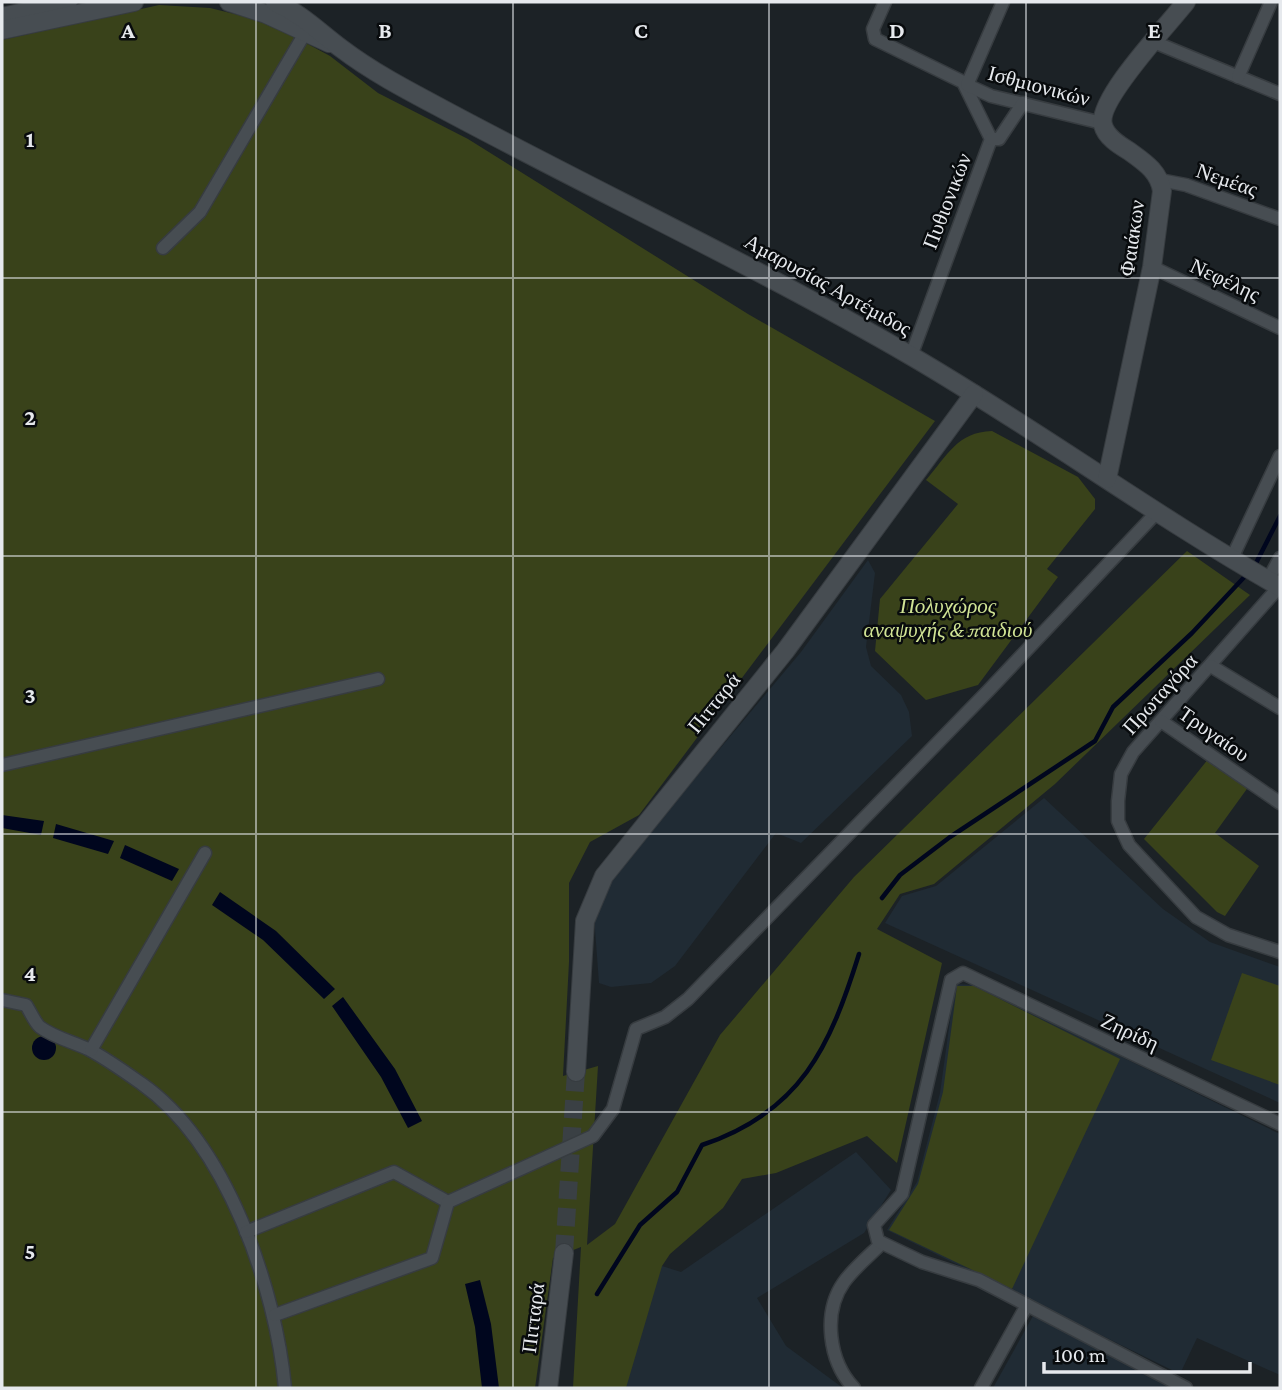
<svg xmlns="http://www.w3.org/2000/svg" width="1282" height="1390" font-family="'Crimson Pro',serif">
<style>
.built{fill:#202b34}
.green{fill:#39421a}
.water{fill:#00061e}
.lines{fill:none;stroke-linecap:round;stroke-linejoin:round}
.stream{stroke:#00061e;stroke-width:4.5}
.secondary-tunnel{stroke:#3a4044;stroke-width:18;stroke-dasharray:18 9;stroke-linecap:butt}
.street-casing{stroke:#373c40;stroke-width:15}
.secondary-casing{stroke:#373c40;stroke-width:20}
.street{stroke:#474d52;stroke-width:12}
.secondary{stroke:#474d52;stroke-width:18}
.grid{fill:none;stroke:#e6e9ed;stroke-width:2;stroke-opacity:0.55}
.labels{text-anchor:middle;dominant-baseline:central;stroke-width:5;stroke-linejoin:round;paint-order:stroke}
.street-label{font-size:21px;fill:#e6e9ed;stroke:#080b0d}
.park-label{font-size:21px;font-style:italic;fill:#d1e495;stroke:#080b0d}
.grid-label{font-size:23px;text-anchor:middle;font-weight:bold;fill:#e6e9ed;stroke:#080b0d;stroke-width:5;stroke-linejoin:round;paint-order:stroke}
</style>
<rect width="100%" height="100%" fill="#1c2226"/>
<g class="built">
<path d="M868,560l7,13 -9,74 5,19 30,29 8,17 3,24 -111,107 -25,-10 -101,133 -24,17 -40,4 -12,-4 -5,-67 14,-34 193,-230z"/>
<path d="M1044,798l119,111 47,33 70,25v136l-395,-180 17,-27 34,-10z"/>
<path d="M955,984l19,1 306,149v241l-83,-37 -17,36 -293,-144 30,-48 23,-89z"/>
<path d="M856,1152l35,38 -27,43 -107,65 29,48 57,42h-217l1,-124 35,2 19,6z"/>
<path d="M1033,1316l144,72h-184z"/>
</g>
<g class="green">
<path d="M159,5l51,3 57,14 63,34 48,37 90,46 280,175 187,107 -296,394 -49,27 -21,41v79l-6,114 35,-10 -11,179 28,-21 105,-189 134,-158 333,-326 63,44 -195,189 -121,100 -34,10 -23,35 65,34 -45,200 -30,-27 -91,37 -34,6 -19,29 -53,46 -8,12 -36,122h-53l8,-141 -28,11 -18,130h-533v-1348z"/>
<path d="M992,431l86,46 17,22v10l-48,60 11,8 -80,108 -52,15 -51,-49 5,-52 78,-95 -32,-24c21,-24 31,-48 66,-49z"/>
<path d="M1209,758l40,28 -34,47 44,33 -34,50 -8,-4 -73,-73z"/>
<path d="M1242,973l38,13v99l-69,-25z"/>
<path d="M957,986h17l146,73 -108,230 -123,-59 29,-46 25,-92z"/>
</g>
<g class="water">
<path d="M2,815l42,6 -3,14 -39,-7z"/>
<path d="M56,824l58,17 -6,13 -55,-16z"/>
<path d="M125,845l54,24 -7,12 -52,-23z"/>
<path d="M220,892l56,39 59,58 -11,10 -61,-59 -51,-35z"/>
<path d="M343,997l52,72 27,52 -14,7 -27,-51 -49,-71z"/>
<circle cx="44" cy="1048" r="12"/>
<path d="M480,1280l11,44 8,64h-17l-7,-61 -10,-43z"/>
</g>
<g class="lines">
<g class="stream">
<path d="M1255,565l25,-49"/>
<path d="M882,898l18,-23 50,-38 145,-96 18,-34 79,-74 57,-61"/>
<path d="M597,1294l43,-69 37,-33 25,-47c99,-33 128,-98 157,-191"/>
</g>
<path class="secondary-tunnel" d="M564,1253l12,-181"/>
<g class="street-casing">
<g id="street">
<path d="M885,2l-12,27 2,10 88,43 28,57 -80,217"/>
<path d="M1003,2l-36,83 24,11 111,27"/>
<path d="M1154,42l126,52"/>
<path d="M1238,77l33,-75"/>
<path d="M991,139h8l24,-36"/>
<path d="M1160,180l26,5 94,34"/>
<path d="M163,248l37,-36 105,-179"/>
<path d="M1152,267l128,61"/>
<path d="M1232,558l48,-102"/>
<path d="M1268,580l12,-22"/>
<path d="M1279,587l-146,165 -12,22 -3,27v20l11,24 67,72 32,18 52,17"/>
<path d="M1211,666l69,42"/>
<path d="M1161,721l119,82"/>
<path d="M2,765l376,-86"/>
<path d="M2,1000l24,5c4,6 9,18 14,22 13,10 33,15 48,22 19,10 37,23 54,35 85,60 134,205 143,304"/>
<path d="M91,1050l114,-197"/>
<path d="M246,1232l148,-60 54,30"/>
<path d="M275,1315l157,-57 16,-56 145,-66 20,-27 23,-80 29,-12 23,-18 300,-308 170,-180"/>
<path d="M854,1388c-25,-26 -32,-75 -10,-106 10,-14 26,-27 38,-39"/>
<path d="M981,1388l46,-83"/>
<path d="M1186,1388l-207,-108 -57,-18 -44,-21 -4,-16 28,-31 49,-214 12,-7 317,151"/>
</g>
</g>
<g class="secondary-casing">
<g id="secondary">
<path d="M229,2l37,12 63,29"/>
<path d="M275,2c27,12 44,30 67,47 29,22 63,40 95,57 158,85 321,161 476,251 125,73 242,159 367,230"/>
<path d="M2,17l66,-15"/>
<path d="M2,30l132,-28"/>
<path d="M1107,479l45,-212 10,-76c-3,-20 -18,-29 -33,-40 -10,-6 -23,-14 -26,-26 -7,-25 66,-101 83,-123"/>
<path d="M576,1072l9,-151 19,-45 182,-226 188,-256"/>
<path d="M548,1388l16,-135"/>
</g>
</g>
<use href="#street" class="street"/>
<use href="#secondary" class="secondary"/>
</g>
<path class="grid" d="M256,2v1386M513,2v1386M769,2v1386M1026,2v1386M2,278h1278M2,556h1278M2,834h1278M2,1112h1278"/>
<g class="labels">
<g class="street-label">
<text transform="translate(1039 86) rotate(15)">Ισθμιονικών</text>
<text transform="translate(1227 180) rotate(19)">Νεμέας</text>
<text transform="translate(947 201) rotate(-69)">Πυθιονικών</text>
<text transform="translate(1132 238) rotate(-82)">Φαιάκων</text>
<text transform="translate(1225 280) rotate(25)">Νεφέλης</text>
<text transform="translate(828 285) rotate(29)">Αμαρυσίας Αρτέμιδος</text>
<text transform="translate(1160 694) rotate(-48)">Πρωταγόρα</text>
<text transform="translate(714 703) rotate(-51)">Πιτταρά</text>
<text transform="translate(1214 734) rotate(35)">Τρυγαίου</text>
<text transform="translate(1130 1032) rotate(25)">Ζηρίδη</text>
<text transform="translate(533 1318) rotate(-83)">Πιτταρά</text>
</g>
<g class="park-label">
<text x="948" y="606">Πολυχώρος<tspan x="948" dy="24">αναψυχής &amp; παιδιού</tspan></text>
</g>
</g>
<g class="grid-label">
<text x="128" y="38">A</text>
<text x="385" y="38">B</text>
<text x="641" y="38">C</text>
<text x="897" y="38">D</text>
<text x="1154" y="38">E</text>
<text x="30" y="147">1</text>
<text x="30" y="425">2</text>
<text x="30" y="703">3</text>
<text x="30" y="981">4</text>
<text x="30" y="1259">5</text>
</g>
<rect width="1282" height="1390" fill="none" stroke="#e6e9ed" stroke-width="7"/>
<path d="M1044 1362v10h206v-10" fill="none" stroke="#e6e9ed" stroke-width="3.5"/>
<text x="1054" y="1362" font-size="21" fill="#e6e9ed" stroke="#080b0d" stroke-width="5" paint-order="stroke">100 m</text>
</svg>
